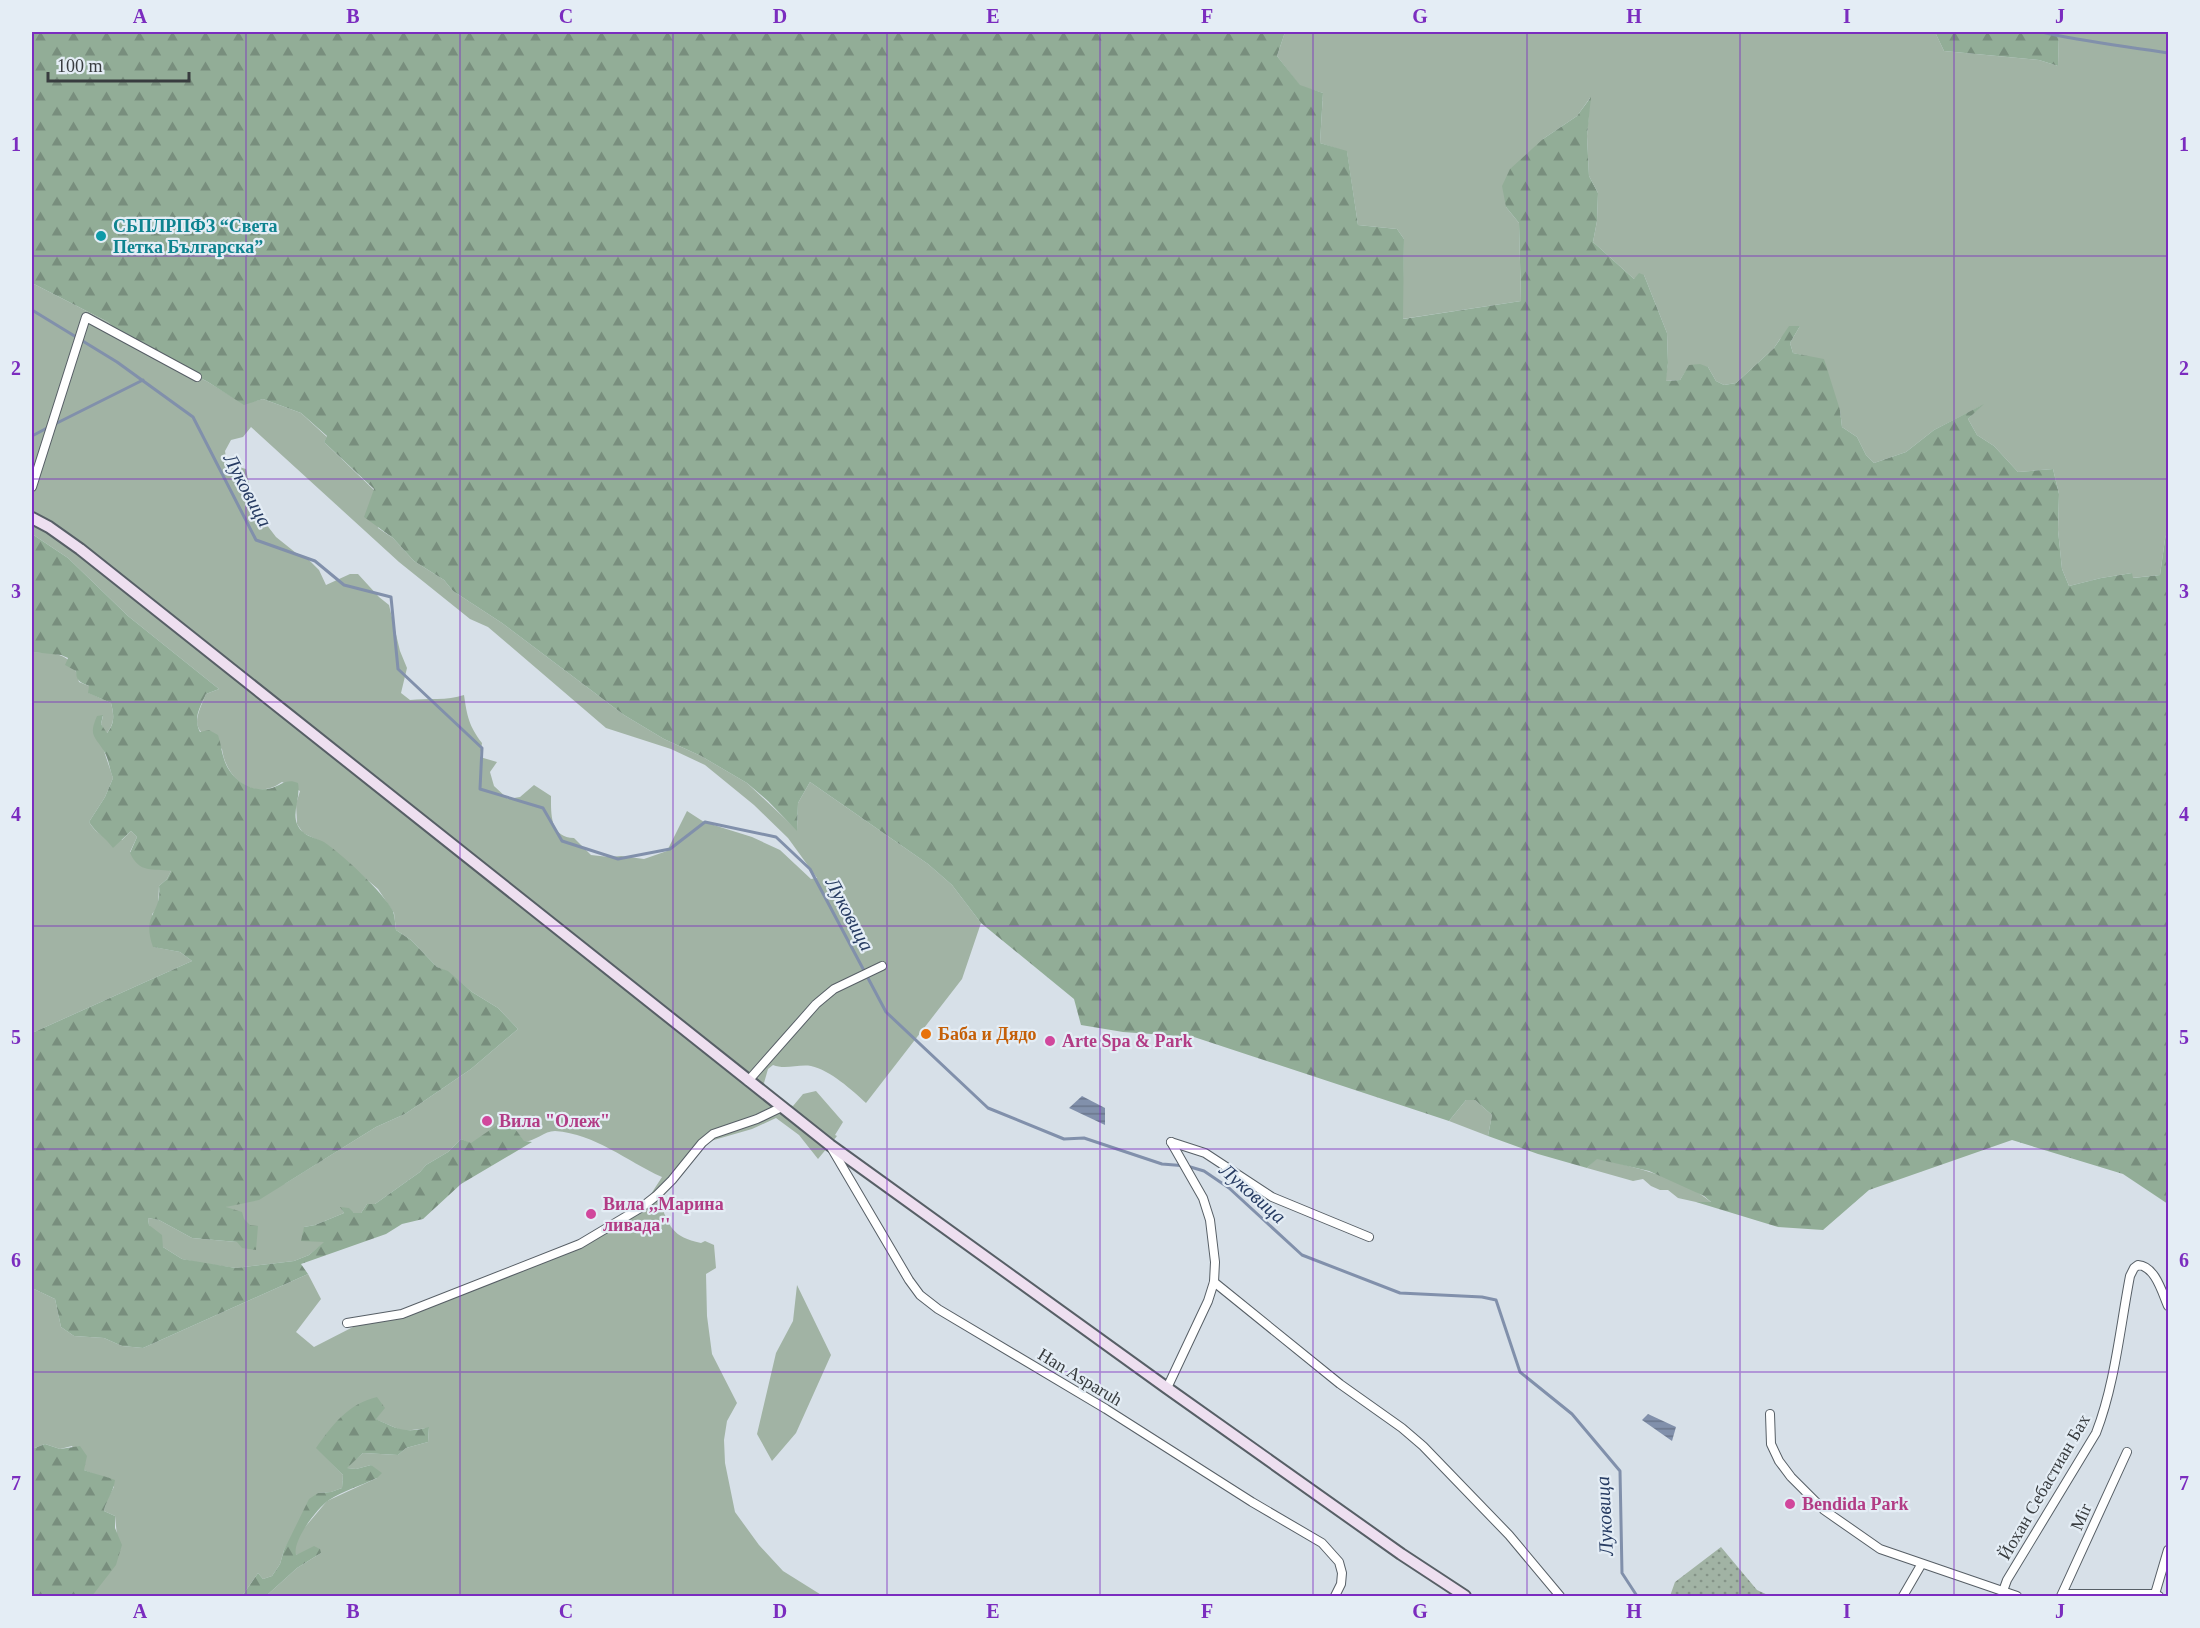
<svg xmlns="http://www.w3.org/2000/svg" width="2200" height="1628" font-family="Georgia,serif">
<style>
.grass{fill:#a1b3a4;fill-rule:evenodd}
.forest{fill:url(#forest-firs)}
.park{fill:url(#park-dots)}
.water{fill:url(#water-rules)}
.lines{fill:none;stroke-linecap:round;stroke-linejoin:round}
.stream{stroke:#8190ab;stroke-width:3}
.minor-casing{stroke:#575f66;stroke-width:10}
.secondary-casing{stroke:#575f66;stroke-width:14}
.minor{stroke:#fff;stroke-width:8}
.secondary{stroke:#eedff0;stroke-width:10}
.grid{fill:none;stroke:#7b2cbf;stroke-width:1.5;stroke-opacity:0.55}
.culture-dot{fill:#0f9aa8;stroke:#e4edf5;stroke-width:2}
.food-dot{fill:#e8710a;stroke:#e4edf5;stroke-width:2}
.hotel-dot{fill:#d1479c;stroke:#e4edf5;stroke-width:2}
.labels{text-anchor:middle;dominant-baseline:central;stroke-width:4.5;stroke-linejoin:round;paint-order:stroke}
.culture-label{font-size:18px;font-weight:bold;fill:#0d838f;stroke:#e4edf5;text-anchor:start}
.food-label{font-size:18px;font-weight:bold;fill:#c56008;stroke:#e4edf5;text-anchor:start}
.hotel-label{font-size:18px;font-weight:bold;fill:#b23c85;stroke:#e4edf5;text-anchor:start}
.street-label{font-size:18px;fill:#383c3f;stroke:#e4edf5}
.water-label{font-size:20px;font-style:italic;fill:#263b62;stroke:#e4edf5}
.neatline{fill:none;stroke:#7b2cbf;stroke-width:2}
.grid-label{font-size:20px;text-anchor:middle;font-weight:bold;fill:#7b2cbf}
</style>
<defs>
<pattern id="forest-firs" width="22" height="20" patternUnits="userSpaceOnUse" patternTransform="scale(1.5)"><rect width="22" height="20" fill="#92ad97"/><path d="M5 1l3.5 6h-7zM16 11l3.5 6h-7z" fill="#788e7d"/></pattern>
<pattern id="park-dots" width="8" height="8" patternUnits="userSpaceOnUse" patternTransform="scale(1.5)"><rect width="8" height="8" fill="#a1b3a4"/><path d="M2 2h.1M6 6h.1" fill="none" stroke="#849387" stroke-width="1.8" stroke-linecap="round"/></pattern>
<pattern id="water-rules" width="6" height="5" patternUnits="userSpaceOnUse" patternTransform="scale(1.5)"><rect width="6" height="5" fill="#8190ab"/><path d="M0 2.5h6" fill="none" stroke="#6b778d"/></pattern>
</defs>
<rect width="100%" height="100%" fill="#d7e0e8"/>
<g class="grass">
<path d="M1285,32h650l9,19 95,9 19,6 1,-34h109v486l-8,57 -28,3v-5l-31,5 -32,8 -7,-17 -4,-39 1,-36 -6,-25 -35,3 -24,-26 -17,-11 -9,-16 13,-13 -47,24 -28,22 -32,11 -8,-8 -9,-18 -15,-10 -2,-17 -34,-54 -13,-3 -3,-10 10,-17 -20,13 -6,9 -38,35 -12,2 -8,-4 -8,-14 -19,-1 -9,14 -15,1 3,-18 -1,-30 -23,-58 -10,4 -41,-37 4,-21 1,-28 -9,-17 -2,-40 3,-38 -13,18 -34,23 -37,68 13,16 2,78 -119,18 2,-80 -7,-10 -39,-4 -11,-73 -27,-9 3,-50 -23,-7 -23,-30z"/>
<path d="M32,283l76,39 17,16 83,44 36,22 19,-5 38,14 26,24 -3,5 50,48 4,38 15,10 21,23 30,19 9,11 49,32 122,92 40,24 37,17 46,27 50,47 1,-27 12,-21 118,82 24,21 29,38 -19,56 -96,124c-14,-13 -36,-33 -55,-37 -13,-2 -26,4 -38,-1l-5,4 -4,14 7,14 22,9 10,-12 13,-3 27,31 -8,13 2,1 -19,23 -19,-24 -23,-17 -24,11 -45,13 -48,59c11,26 13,36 42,42l4,-2 9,4 2,23 -10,6 1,42 5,38 25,49 -10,18 -3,19 1,23 10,49 24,33 24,26 40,25h-557l31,-28 24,-15 -26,2 -1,-7 6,-15 27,-32 50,-23 -6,-13 -15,4 -10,-1 17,-15 35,2 8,-7 22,-6 1,-14 -26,3 -28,-12 -58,29 26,27 -1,13 -11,4 -13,1 -34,57 -4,14 -8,12 -9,3 -5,-6 -16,23h-150l25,-60 -2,-20 -11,-5 3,-12 7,-12 -7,-10h-7l-16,-7 -12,-24 -12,3 -15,-5 -13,5v-161l23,11 6,28 13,9 30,2 18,8 21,2 165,-74 13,25 -25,33 18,15 39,-20 1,-7 18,-6 14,1 31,-7 153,-62 67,-39 14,-13 11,-17c-36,-16 -66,-43 -107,-46 -11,0 -19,10 -31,11l-10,-15v-7l-11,2 -32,22 -10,-5 -13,13 -22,13 -6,7 -45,32h-8l-6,9h-7l-13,-5 3,5 -29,12 -11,2 21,15 -16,13 -15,6 -58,7 -36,-5 -18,-4 -19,-12 -14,-22 -1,-7 11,2 33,18 45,4 13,-16 -25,-19 61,-24 90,-56 29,-13 66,-45 47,-40 -20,-21 -26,-16 -24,-20 -11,-5 -26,-27 -15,-10 -2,-17 -16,-24 -54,-46 -21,-10 -6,-9 -1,-20 4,-13 -18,-9c-28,20 -56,-3 -60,-33 -28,-21 -31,-21 -16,-55l13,-5 -91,-73 -60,-58 -36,-24zM251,427l148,135 71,57 18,8 118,101 65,21 34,16 49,40 34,33 29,40 -6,1 -31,-29 -28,-13 -48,-15 -17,-11 -20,40 -23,8 -23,-3 -12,1 -18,-2 -17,-17c-24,-1 -23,-23 -23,-42l-17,-11 -14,12 -12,2 -14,-13 -4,-14 7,-10 -17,-5 2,-14c-13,-17 -15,-27 -18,-48 -17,6 -36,3 -54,5l-9,-7 6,-25 -7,-17 -11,-46 -10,-8 -21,-23h-8l-24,11 -7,-15 -12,-12 -11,-5 -20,-16 -26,-34 -8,-13 7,-6 -3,-15 -19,-5 -2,-13 6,-11 12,-3z"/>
<path d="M32,652c26,1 41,1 47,30l10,4v7l22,10c3,12 4,21 -5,31l-5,-10 2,-8h-6l7,35 9,27 -8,19 -16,25c9,14 16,16 33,18l9,-9 6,6 -7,15 41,19 -4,8 -8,7 -1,22 -6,6 2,33 26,5 12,9 -160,72z"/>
<path d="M1466,1100h9l17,15 -4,21 -39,-15z"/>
<path d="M1597,1158c36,9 87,20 115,45l-16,-1 -18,-4 -10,-8h-8l-9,-4 -8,-7 -10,2 -46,-13z"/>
<path d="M797,1285l34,70 -35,78 -24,28 -15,-27 19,-81 17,-32z"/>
</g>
<g class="forest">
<path d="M32,32h1253l-8,24 23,29 23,8 -3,50 27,8 11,74 39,4 7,10 -1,80 118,-18 -2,-78 -13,-16 -4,-21 8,-17 33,-30 34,-23 14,-19 -4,39 2,40 9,17 -1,28 -4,21 41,37 5,-6 5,2 23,58 1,30 -2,18 14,-1 9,-15 11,-1 8,3 8,14 8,4 12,-2 38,-35 15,-22h11l-10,17 3,10 31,6 16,51 2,17 15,10 9,18 8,8 32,-11 28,-22 50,-26 -16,15 9,16 17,11 24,26 35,-3 6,25 -1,36 4,39 7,17 32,-8 31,-5 1,5 27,-3 8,-57v686l-45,-30 -111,-34 -143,50 -46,40 -45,-3 -82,-25h15l-7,-6 -55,-25 -52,-12 -10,9 -49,-14 -50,-18 4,-21 -17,-15h-9l-17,21 -255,-84 -71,-5 -42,-7 -7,-26 -93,-76 -29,-38 -24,-21 -118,-82 -12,21 -1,28 -29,-30 -21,-18 -46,-27 -37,-17 -40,-24 -122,-92 -49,-32 -9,-11 -30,-19 -21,-23 -29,-21 10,-28 -50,-47 3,-6 -26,-23 -38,-14 -19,6 -36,-23 -83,-44 -17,-16 -76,-39z"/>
<path d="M1935,32h124l-1,34 -19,-6 -95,-9z"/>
<path d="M32,534l36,24 60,58 91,73 -13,5c-6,13 -13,24 -6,38l9,-2 9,5c3,8 3,16 6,24 6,20 27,35 48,29 9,-3 15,-10 26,-5 3,13 -6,28 -1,41 5,12 17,13 27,18 17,11 60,51 69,69 2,6 2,13 3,19l15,10 26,27 11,4 24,21 26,16 20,21 -47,40 -66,45 -29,13 -117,73 -33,7 16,5 2,7 6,6 8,1 -2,24 -14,-2 -5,-6 -45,-4 -33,-18 -11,-2 1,7 13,10 1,12 19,12 54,9 58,-7 15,-6 15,-13 -23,-1 3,-14 11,-2 29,-12 -4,-6 9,1 5,5h7l6,-9h8l45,-32 6,-7 22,-13 13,-13 10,4 32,-22 11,-1v7l10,14 8,1 -71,42 -38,35 -21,5 -16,10 -85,30 7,10 -165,74 -21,-2 -18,-8 -30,-2 -13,-9 -6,-28 -23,-11v-255l160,-72 -12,-9 -27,-5c-12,-34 9,-32 6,-61l8,-7 4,-8c-19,-3 -31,3 -41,-18l7,-16 -6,-6 -18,17c-8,-11 -17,-15 -24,-26l16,-25 8,-19c-3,-7 -4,-16 -7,-23 -9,-18 -19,-17 -9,-39l6,-1 -2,9 6,9c8,-9 7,-19 4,-30l-23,-10 1,-7c-9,-4 -13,-5 -13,-15l-11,-6 3,-7 -7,-3 -29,-3z"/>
<path d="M377,1397l8,11 -9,11c21,10 30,15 53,8l-1,15 -22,6 -8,7 -35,-2 -16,15 9,1 15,-4 11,8 -5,5c-15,7 -34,13 -48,22 -12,8 -37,41 -33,55l18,-9 6,3 1,4 -24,15 -31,28h-24l16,-23 5,6 9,-3 8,-12 4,-14 25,-51 9,-6 13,-1 11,-4 1,-13 -27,-27c17,-24 32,-44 61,-51z"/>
<path d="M45,1444l15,5 20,-3 7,10 -3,14c10,4 21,6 31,10 -1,11 -9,20 -11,31l11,5v12l7,17 -6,20 -24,31h-60v-147z"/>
</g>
<path class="park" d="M1721,1547l36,43 13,6h-100l5,-14z"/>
<g class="water">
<path d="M1082,1096l23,12v17l-36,-17z"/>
<path d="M1648,1414l28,13 -4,14 -30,-21z"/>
</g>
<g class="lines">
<g class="stream">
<path d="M2042,32c42,10 84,14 126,21"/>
<path d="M32,310l85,52 76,55 63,123 59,21 29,24 47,12 7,72 84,79 -2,41 63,19 19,33 56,18 52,-10 35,-27 71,15 34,32 76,143 102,96 76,31 20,-1 78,26 25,2 17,5 25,17 73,67 98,38 82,4 14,3 24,72 52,42 48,57 2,102 15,23"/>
<path d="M55,424l88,-44"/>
<path d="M32,436l17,-9"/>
</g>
<g class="minor-casing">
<g id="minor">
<path d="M32,487l54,-170 111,60"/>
<path d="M748,1081l68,-77 18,-15 48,-23"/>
<path d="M1171,1142l34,11 67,44 97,40"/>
<path d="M832,1149l77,131 11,15 18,14 168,100 146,93 70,41 17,19 3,11 -1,11 -6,12"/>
<path d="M1214,1282l126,102 62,44 21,18 86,89 51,61"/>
<path d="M347,1323l55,-9 178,-70 62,-37 14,-11 16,-16 30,-37 11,-9 44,-15 25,-12"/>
<path d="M1167,1388l41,-87 6,-19 1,-20 -5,-42 -7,-22 -32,-56"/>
<path d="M1770,1414l1,30 8,17 12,16 33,33 56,39 137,47"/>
<path d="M2064,1594h91l4,2"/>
<path d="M2155,1594l13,-44"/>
<path d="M1903,1596l18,-31"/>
<path d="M2005,1596l-2,-5 4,-11 89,-147c19,-49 24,-105 34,-157l4,-8 4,-3c17,1 24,27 30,41"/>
<path d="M2061,1596l66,-144"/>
</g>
</g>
<g class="secondary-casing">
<path id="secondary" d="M32,518l17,9 31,22 750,596 337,243 234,166 64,42"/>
</g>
<use href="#minor" class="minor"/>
<use href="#secondary" class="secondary"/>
</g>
<path class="grid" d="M246,32v1564M460,32v1564M673,32v1564M887,32v1564M1100,32v1564M1313,32v1564M1527,32v1564M1740,32v1564M1954,32v1564M32,256h2136M32,479h2136M32,702h2136M32,926h2136M32,1149h2136M32,1372h2136"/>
<circle class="culture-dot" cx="101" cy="236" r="6"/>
<circle class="food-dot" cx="926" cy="1034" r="6"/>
<g class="hotel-dot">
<circle cx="1050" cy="1041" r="6"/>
<circle cx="487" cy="1121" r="6"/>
<circle cx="591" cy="1214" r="6"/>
<circle cx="1790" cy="1504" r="6"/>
</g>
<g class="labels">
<g class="culture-label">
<text x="113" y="226">СБПЛРПФЗ “Света<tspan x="113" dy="21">Петка Българска”</tspan></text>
</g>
<g class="food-label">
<text x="938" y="1034">Баба и Дядо</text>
</g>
<g class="hotel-label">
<text x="1062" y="1041">Arte Spa &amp; Park</text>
<text x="499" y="1121">Вила "Олеж"</text>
<text x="603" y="1204">Вила ,,Марина<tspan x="603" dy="21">ливада''</tspan></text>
<text x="1802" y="1504">Bendida Park</text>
</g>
<g class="street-label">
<text transform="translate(1080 1377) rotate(31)">Han Asparuh</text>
<text transform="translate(2044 1487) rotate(-60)">Йохан Себастиан Бах</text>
<text transform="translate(2081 1517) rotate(-66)">Mir</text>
</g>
<g class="water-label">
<text transform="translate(248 490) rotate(62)">Луковица</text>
<text transform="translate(850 914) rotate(62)">Луковица</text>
<text transform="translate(1253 1193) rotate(41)">Луковица</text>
<text transform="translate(1604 1516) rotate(-93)">Луковица</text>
</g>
</g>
<rect width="2200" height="1628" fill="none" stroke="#e4edf5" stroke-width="66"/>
<path d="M48 72v9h141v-9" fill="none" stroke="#383c3f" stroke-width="3"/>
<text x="57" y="72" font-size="18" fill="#383c3f" stroke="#e4edf5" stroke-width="4.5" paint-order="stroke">100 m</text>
<rect x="33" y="33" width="2134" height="1562" class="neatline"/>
<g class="grid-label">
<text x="140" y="23">A</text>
<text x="353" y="23">B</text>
<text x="566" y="23">C</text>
<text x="780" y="23">D</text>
<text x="993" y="23">E</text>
<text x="1207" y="23">F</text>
<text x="1420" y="23">G</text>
<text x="1634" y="23">H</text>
<text x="1847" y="23">I</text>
<text x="2060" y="23">J</text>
<text x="16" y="151">1</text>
<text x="2184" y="151">1</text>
<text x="16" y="375">2</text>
<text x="2184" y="375">2</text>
<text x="16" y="598">3</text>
<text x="2184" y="598">3</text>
<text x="16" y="821">4</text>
<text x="2184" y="821">4</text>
<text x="16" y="1044">5</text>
<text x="2184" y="1044">5</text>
<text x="16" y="1267">6</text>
<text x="2184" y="1267">6</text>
<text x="16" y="1490">7</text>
<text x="2184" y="1490">7</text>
<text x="140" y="1618">A</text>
<text x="353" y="1618">B</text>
<text x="566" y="1618">C</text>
<text x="780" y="1618">D</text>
<text x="993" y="1618">E</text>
<text x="1207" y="1618">F</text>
<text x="1420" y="1618">G</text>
<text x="1634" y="1618">H</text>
<text x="1847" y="1618">I</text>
<text x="2060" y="1618">J</text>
</g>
</svg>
